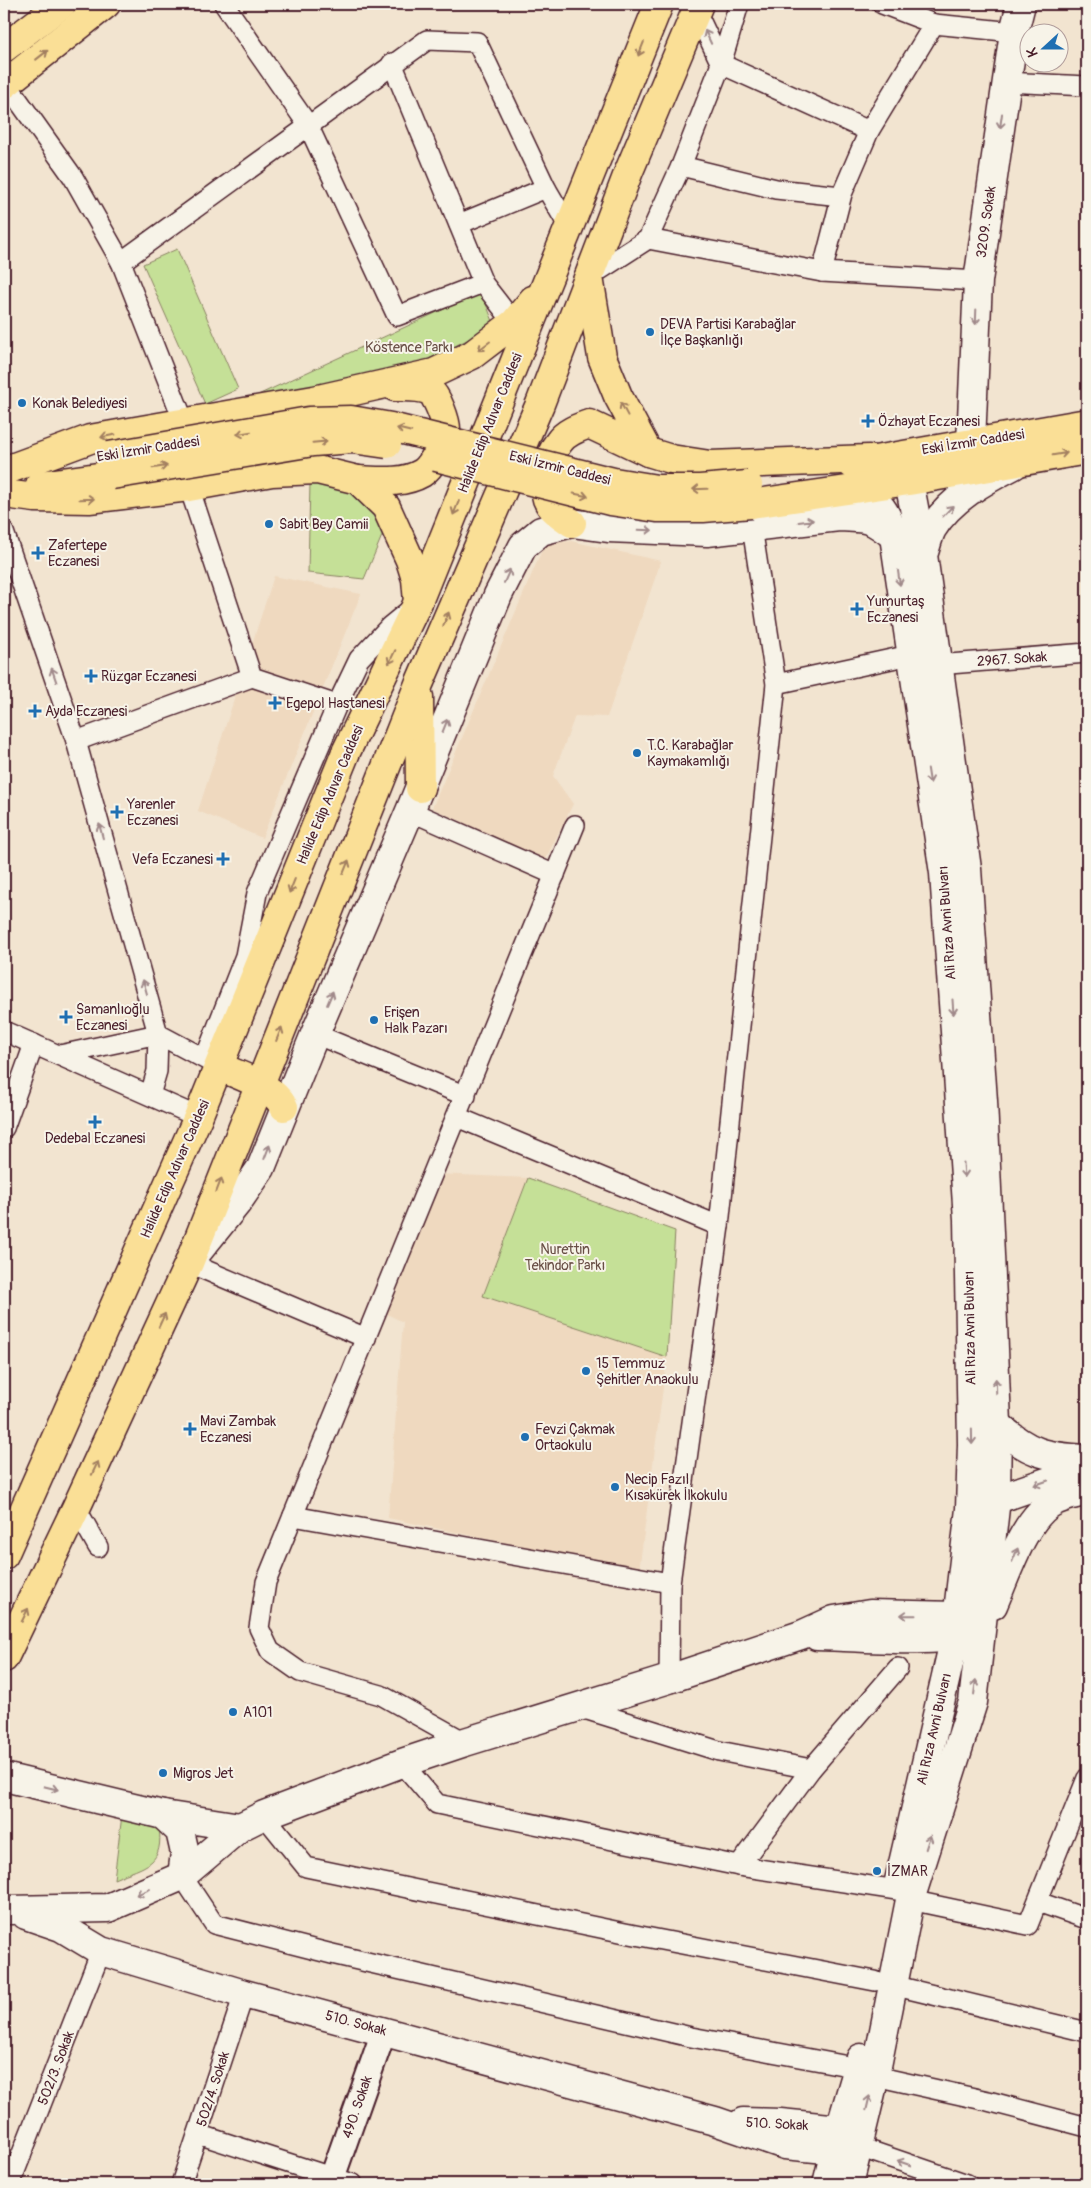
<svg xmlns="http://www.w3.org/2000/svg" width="1091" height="2188" font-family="Pangolin,sans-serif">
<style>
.built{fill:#efd9bf}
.green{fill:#c5e097;stroke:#888061}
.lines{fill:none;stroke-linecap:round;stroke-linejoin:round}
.minor-casing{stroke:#4a1f2b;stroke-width:22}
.tertiary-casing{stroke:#4a1f2b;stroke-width:28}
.secondary-casing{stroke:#4a1f2b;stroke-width:31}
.primary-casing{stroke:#4a1f2b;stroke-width:31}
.minor{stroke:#f7f3e8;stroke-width:19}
.tertiary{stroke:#f7f3e8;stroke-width:24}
.secondary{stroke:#f7f3e8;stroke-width:28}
.primary{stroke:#fadf96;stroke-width:28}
.primary-bridge-casing{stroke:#4a1f2b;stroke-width:31;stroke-linecap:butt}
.primary-bridge{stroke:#fadf96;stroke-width:28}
.oneway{stroke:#a0898a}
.oneway2{stroke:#a27f60}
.poi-dot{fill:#1f6fb2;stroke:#f7f3e8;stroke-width:2}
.labels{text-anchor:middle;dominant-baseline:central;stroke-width:4;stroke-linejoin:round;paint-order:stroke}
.street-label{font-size:14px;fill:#4a1f2b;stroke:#f7f3e8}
.poi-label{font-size:14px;fill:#4a1f2b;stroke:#f7f3e8;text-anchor:start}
.park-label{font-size:14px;fill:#694f46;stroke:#f7f3e8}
</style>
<rect width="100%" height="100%" fill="#f2e4d0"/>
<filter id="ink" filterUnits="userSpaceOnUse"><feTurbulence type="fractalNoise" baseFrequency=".02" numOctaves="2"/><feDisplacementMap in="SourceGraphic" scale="10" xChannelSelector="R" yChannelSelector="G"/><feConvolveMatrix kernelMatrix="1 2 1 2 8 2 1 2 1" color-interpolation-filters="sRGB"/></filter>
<g filter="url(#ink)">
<g class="built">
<path d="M571,541l90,20 -54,156 -32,-1 -22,60 20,28 -28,56 -113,-52 113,-265z"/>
<path d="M274,576l87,18 -99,244 -64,-27z"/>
<path d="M437,1174l91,4 -44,118 183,61 -28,214 -251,-53 15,-196 -20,-10z"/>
</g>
<g class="green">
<path d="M177,249l61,140 -33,15 -62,-140z"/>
<path d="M481,292l14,34 -82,41 -154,37 -1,-9z"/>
<path d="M310,483l53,8 21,40 -20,48 -56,-6z"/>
<path d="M528,1178l147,53 -8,126 -184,-61z"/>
<path d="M122,1815l37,10c5,41 -12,40 -45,54z"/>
</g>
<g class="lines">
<g class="minor-casing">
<g id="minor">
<path d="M224,4l84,121 89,191 86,-33"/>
<path d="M882,4l52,20 80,8"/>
<path d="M696,11l25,53 148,67"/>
<path d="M392,63l91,220 31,40"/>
<path d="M1007,82l80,4"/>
<path d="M6,83l67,94 48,85 63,160"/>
<path d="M681,166l95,23 65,7"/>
<path d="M459,224l87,-36"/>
<path d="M648,239l174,33 156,9"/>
<path d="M121,262l306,-222 50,2 69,146 24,41"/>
<path d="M822,272l20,-78 27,-63 65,-107"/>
<path d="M589,277l59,-38 33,-73 40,-102 18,-60"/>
<path d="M189,487l63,190 85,28"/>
<path d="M4,532l72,209 82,293 62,33"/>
<path d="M937,665l150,-12"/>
<path d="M776,684l134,-29"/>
<path d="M76,741l176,-64"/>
<path d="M410,811l145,64"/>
<path d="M4,1031l194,86"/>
<path d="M315,1034l151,62"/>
<path d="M60,1055l98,-21 -1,37 -7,24"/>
<path d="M205,1058l40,-102 12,-63 80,-188 22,-46 31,-33 22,-18"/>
<path d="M457,1117l262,109"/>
<path d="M4,1128l30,-84"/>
<path d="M189,1263l177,75"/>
<path d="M76,1508l22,39"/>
<path d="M293,1516l377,67"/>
<path d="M669,1679l1,-96 49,-357 57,-542 -24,-157"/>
<path d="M578,1707l141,44 92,18"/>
<path d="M465,1742l-84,-47 -81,-23 -30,-21 -11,-23 7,-46 309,-757"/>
<path d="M402,1763l35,41 302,62 158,24"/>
<path d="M264,1815l42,52 319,66 250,48"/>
<path d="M739,1866l72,-97 87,-101"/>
<path d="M182,1876l32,48 118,30 359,83 168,31"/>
<path d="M910,1900l118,25 59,-147"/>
<path d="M1038,1902l49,17"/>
<path d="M892,1985l195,47"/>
<path d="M875,2076l113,25 99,26"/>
<path d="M198,2134l155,50"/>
<path d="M859,2147l108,37"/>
<path d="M10,2184l91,-233"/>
<path d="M181,2184l63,-190"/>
</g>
</g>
<g class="tertiary-casing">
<path id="tertiary" d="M330,2184l54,-153"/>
</g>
<g class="secondary-casing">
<g id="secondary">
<path d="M971,442l7,-161 36,-249 7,-28"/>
<path d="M891,466l12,7 6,8 14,74"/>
<path d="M841,492c35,3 42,11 53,44l50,337 24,346 4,225 -2,65 -15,128 -56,244"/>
<path d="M195,1255l42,-52 24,-35 54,-134 95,-223 88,-216 25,-49 18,-15 31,-8 36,5 99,4 132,-15c30,1 32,1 55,19"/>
<path d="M997,1424c30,29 49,33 90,35"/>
<path d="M980,1505l107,-37"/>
<path d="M993,1605c14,-31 31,-90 64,-105 10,-4 20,-6 30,-9"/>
<path d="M817,1636c51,1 106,8 156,-2"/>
<path d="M4,1777l159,38 77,12"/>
<path d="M163,1815l17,16 5,22 -3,23"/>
<path d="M9,1910l99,-2 74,-32 58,-49 24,-12 138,-52 63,-21 204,-63 132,-44 33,-15 36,-6 87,2 15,10"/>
<path d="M26,1915l35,12 40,24 143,43 471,127 70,24 51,5 19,-3"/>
<path d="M743,2122l37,1 60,6 12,12"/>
<path d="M827,2184l13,-55 21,-71"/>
<path d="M849,2184l26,-108 35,-176 63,-198 23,-203 1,-75 -5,-125 -9,-198 -16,-232 -44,-314c3,-8 5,-18 9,-26 18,-30 53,-49 82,-64"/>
</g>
</g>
<g class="primary-casing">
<g id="primary">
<path d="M4,48l58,-44"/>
<path d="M4,85l102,-81"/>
<path d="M589,277l13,80 16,39 30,56"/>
<path d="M852,464l235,-41"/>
<path d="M9,469l81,-30 224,-39 120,-27 38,-18 42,-32 19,-23"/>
<path d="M358,480c22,1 45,4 64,-7 10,-6 23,-32 24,-44 0,-8 -9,-33 -16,-38 -10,-5 -25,-4 -35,-4"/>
<path d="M40,485l72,-10"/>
<path d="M4,494l31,4 54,1 100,-12 83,-15 45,-2 41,10 28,27 24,53 6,19 2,23"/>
<path d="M751,504l158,-23 178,-31"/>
<path d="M572,523c-10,-7 -21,-13 -25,-24 -5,-15 2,-45 12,-57 7,-10 19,-14 30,-18l59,28 23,7 39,6 159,-6"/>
<path d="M419,697l1,91"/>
<path d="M220,1067c22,10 52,18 64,40"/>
<path d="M4,1555l194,-438 148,-365 72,-150 241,-598"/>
<path d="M4,1658l72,-150 113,-245 230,-579 121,-280 89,-233 70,-167"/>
</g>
</g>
<use href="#minor" class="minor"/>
<use href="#tertiary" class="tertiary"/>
<use href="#secondary" class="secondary"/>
<use href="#primary" class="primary"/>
<g class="primary-bridge-casing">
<g id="primary-bridge">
<path d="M109,456l200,-35 42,-1 40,7 223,55 43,7h43l48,-4"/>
<path d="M436,457l174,44 47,7h46l48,-4"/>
<path d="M112,475l201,-33 39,-3 35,5"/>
</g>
</g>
<use href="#primary-bridge" class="primary-bridge"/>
</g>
<defs><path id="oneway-shaft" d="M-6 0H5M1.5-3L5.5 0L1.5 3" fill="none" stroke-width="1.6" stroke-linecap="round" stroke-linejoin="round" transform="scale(1.25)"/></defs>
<g class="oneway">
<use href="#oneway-shaft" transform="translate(708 37) rotate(-115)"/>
<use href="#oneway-shaft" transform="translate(1001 121) rotate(98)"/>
<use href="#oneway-shaft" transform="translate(976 317) rotate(92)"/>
<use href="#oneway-shaft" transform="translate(948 511) rotate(-47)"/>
<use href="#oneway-shaft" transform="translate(806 521) rotate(-7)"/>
<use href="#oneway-shaft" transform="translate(645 530) rotate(2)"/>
<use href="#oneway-shaft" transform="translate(507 576) rotate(-66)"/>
<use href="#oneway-shaft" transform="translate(899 578) rotate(82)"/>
<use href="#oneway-shaft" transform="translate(54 675) rotate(-109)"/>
<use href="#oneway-shaft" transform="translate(445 726) rotate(-68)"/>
<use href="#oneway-shaft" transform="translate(929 776) rotate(81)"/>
<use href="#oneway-shaft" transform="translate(101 831) rotate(-105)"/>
<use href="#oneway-shaft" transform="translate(145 987) rotate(-106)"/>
<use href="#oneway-shaft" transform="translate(330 998) rotate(-67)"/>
<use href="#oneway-shaft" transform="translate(953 1007) rotate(86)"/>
<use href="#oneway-shaft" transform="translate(267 1152) rotate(-69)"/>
<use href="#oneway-shaft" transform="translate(964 1170) rotate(86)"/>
<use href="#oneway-shaft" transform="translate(996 1386) rotate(-92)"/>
<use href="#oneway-shaft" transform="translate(972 1437) rotate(89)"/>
<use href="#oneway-shaft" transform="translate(1041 1483) rotate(161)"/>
<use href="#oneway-shaft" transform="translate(1015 1555) rotate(-67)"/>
<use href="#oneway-shaft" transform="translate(908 1615) rotate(-179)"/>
<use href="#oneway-shaft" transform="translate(975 1687) rotate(-83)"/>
<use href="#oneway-shaft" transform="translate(51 1788) rotate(14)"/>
<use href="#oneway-shaft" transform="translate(928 1842) rotate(-72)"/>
<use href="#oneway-shaft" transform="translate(143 1892) rotate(157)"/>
<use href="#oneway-shaft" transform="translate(868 2103) rotate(-77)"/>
<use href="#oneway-shaft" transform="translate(904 2163) rotate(-161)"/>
</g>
<g class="oneway2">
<use href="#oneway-shaft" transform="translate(641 49) rotate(112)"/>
<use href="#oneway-shaft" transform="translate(42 55) rotate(-38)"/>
<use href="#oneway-shaft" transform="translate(484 346) rotate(143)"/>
<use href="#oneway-shaft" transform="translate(624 409) rotate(-118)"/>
<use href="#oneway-shaft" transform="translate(404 430) rotate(-166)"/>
<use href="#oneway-shaft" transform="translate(244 433) rotate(170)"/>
<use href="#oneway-shaft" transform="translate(108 436) rotate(169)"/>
<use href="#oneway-shaft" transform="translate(320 442) rotate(-5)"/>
<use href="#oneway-shaft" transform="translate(1060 454) rotate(-10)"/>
<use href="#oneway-shaft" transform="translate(160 467) rotate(-9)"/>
<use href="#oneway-shaft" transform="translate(700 489) rotate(178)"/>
<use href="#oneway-shaft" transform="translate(581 495) rotate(12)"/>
<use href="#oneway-shaft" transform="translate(87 499) rotate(-2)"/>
<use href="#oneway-shaft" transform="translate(456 508) rotate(112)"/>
<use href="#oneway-shaft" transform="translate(446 619) rotate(-67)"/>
<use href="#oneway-shaft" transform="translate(392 657) rotate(116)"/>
<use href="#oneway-shaft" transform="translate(346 867) rotate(-68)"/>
<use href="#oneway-shaft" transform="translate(292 886) rotate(112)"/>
<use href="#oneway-shaft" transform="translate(279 1034) rotate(-68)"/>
<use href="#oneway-shaft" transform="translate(219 1185) rotate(-69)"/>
<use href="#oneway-shaft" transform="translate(162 1320) rotate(-65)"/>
<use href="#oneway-shaft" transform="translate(95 1468) rotate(-65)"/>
<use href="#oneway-shaft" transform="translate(25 1615) rotate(-64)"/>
</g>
</g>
<g class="poi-dot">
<circle cx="650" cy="332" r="5"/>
<circle cx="22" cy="403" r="5"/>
<path d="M865.5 413.5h5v5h5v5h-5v5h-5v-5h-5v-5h5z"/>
<circle cx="269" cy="524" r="5"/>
<path d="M35.5 545.5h5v5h5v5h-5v5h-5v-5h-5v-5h5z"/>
<path d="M854.5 601.5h5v5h5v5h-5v5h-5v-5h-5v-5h5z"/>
<path d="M88.5 668.5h5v5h5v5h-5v5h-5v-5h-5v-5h5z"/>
<path d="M272.5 695.5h5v5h5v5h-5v5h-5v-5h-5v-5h5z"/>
<path d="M32.5 703.5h5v5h5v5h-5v5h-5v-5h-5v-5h5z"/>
<circle cx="637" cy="753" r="5"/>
<path d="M114.5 804.5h5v5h5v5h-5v5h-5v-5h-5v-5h5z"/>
<path d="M220.5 851.5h5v5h5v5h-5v5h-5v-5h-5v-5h5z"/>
<path d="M63.5 1009.5h5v5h5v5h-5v5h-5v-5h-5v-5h5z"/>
<circle cx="374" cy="1020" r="5"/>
<path d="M92.5 1114.5h5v5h5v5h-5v5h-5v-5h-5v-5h5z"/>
<circle cx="586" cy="1371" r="5"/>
<path d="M187.5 1421.5h5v5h5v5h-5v5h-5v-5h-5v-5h5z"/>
<circle cx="525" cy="1437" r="5"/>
<circle cx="615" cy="1487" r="5"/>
<circle cx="233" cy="1712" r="5"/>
<circle cx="163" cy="1773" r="5"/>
<circle cx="877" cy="1871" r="5"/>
</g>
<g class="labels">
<g class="street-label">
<text transform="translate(986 222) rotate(-82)">3209. Sokak</text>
<text transform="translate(490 423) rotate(-68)">Halide Edip Adıvar Caddesi</text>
<text transform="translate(973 442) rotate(-9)">Eski İzmir Caddesi</text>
<text transform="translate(148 449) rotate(-9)">Eski İzmir Caddesi</text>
<text transform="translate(560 468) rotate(14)">Eski İzmir Caddesi</text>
<text transform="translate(1012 659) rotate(-4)">2967. Sokak</text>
<text transform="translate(330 795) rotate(-67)">Halide Edip Adıvar Caddesi</text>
<text transform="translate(947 923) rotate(-94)">Ali Rıza Avni Bulvarı</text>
<text transform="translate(175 1169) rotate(-66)">Halide Edip Adıvar Caddesi</text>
<text transform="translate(970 1328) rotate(-91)">Ali Rıza Avni Bulvarı</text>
<text transform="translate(934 1729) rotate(-77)">Ali Rıza Avni Bulvarı</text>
<text transform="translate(356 2023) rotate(15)">510. Sokak</text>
<text transform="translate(56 2068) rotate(-69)">502/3. Sokak</text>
<text transform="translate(213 2089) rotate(-72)">502/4. Sokak</text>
<text transform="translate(357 2107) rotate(-71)">490. Sokak</text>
<text transform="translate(777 2124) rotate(3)">510. Sokak</text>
</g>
<g class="poi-label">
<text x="660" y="324">DEVA Partisi Karabağlar<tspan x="660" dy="16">İlçe Başkanlığı</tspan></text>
<text x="32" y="403">Konak Belediyesi</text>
<text x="878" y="421">Özhayat Eczanesi</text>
<text x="279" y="524">Sabit Bey Camii</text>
<text x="48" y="545">Zafertepe<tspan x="48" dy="16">Eczanesi</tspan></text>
<text x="867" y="601">Yumurtaş<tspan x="867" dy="16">Eczanesi</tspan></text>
<text x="101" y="676">Rüzgar Eczanesi</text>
<text x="286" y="703">Egepol Hastanesi</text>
<text x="45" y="711">Ayda Eczanesi</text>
<text x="647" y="745">T.C. Karabağlar<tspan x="647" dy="16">Kaymakamlığı</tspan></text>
<text x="127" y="804">Yarenler<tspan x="127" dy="16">Eczanesi</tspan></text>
<text x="213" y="859" text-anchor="end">Vefa Eczanesi</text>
<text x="76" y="1009">Samanlıoğlu<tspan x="76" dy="16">Eczanesi</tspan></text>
<text x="384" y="1012">Erişen<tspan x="384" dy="16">Halk Pazarı</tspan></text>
<text x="95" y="1138" text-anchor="middle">Dedebal Eczanesi</text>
<text x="596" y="1363">15 Temmuz<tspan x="596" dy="16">Şehitler Anaokulu</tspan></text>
<text x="200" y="1421">Mavi Zambak<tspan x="200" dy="16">Eczanesi</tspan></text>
<text x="535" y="1429">Fevzi Çakmak<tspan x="535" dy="16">Ortaokulu</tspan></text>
<text x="625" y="1479">Necip Fazıl<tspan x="625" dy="16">Kısakürek İlkokulu</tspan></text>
<text x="243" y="1712">A101</text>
<text x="173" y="1773">Migros Jet</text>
<text x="887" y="1871">İZMAR</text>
</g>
<g class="park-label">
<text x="409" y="347">Köstence Parkı</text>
<text x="565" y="1249">Nurettin<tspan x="565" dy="16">Tekindor Parkı</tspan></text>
</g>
</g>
<rect width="1091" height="2188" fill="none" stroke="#f7f3e8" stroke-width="20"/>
<rect x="10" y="10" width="1071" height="2168" fill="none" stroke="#4a1f2b" stroke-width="2" filter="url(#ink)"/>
<g transform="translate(1044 48) rotate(249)"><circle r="24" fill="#f7f3e8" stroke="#b29e9c"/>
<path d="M0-4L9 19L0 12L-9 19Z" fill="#1f6fb2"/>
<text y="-8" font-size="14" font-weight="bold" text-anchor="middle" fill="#4a1f2b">K</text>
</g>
</svg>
